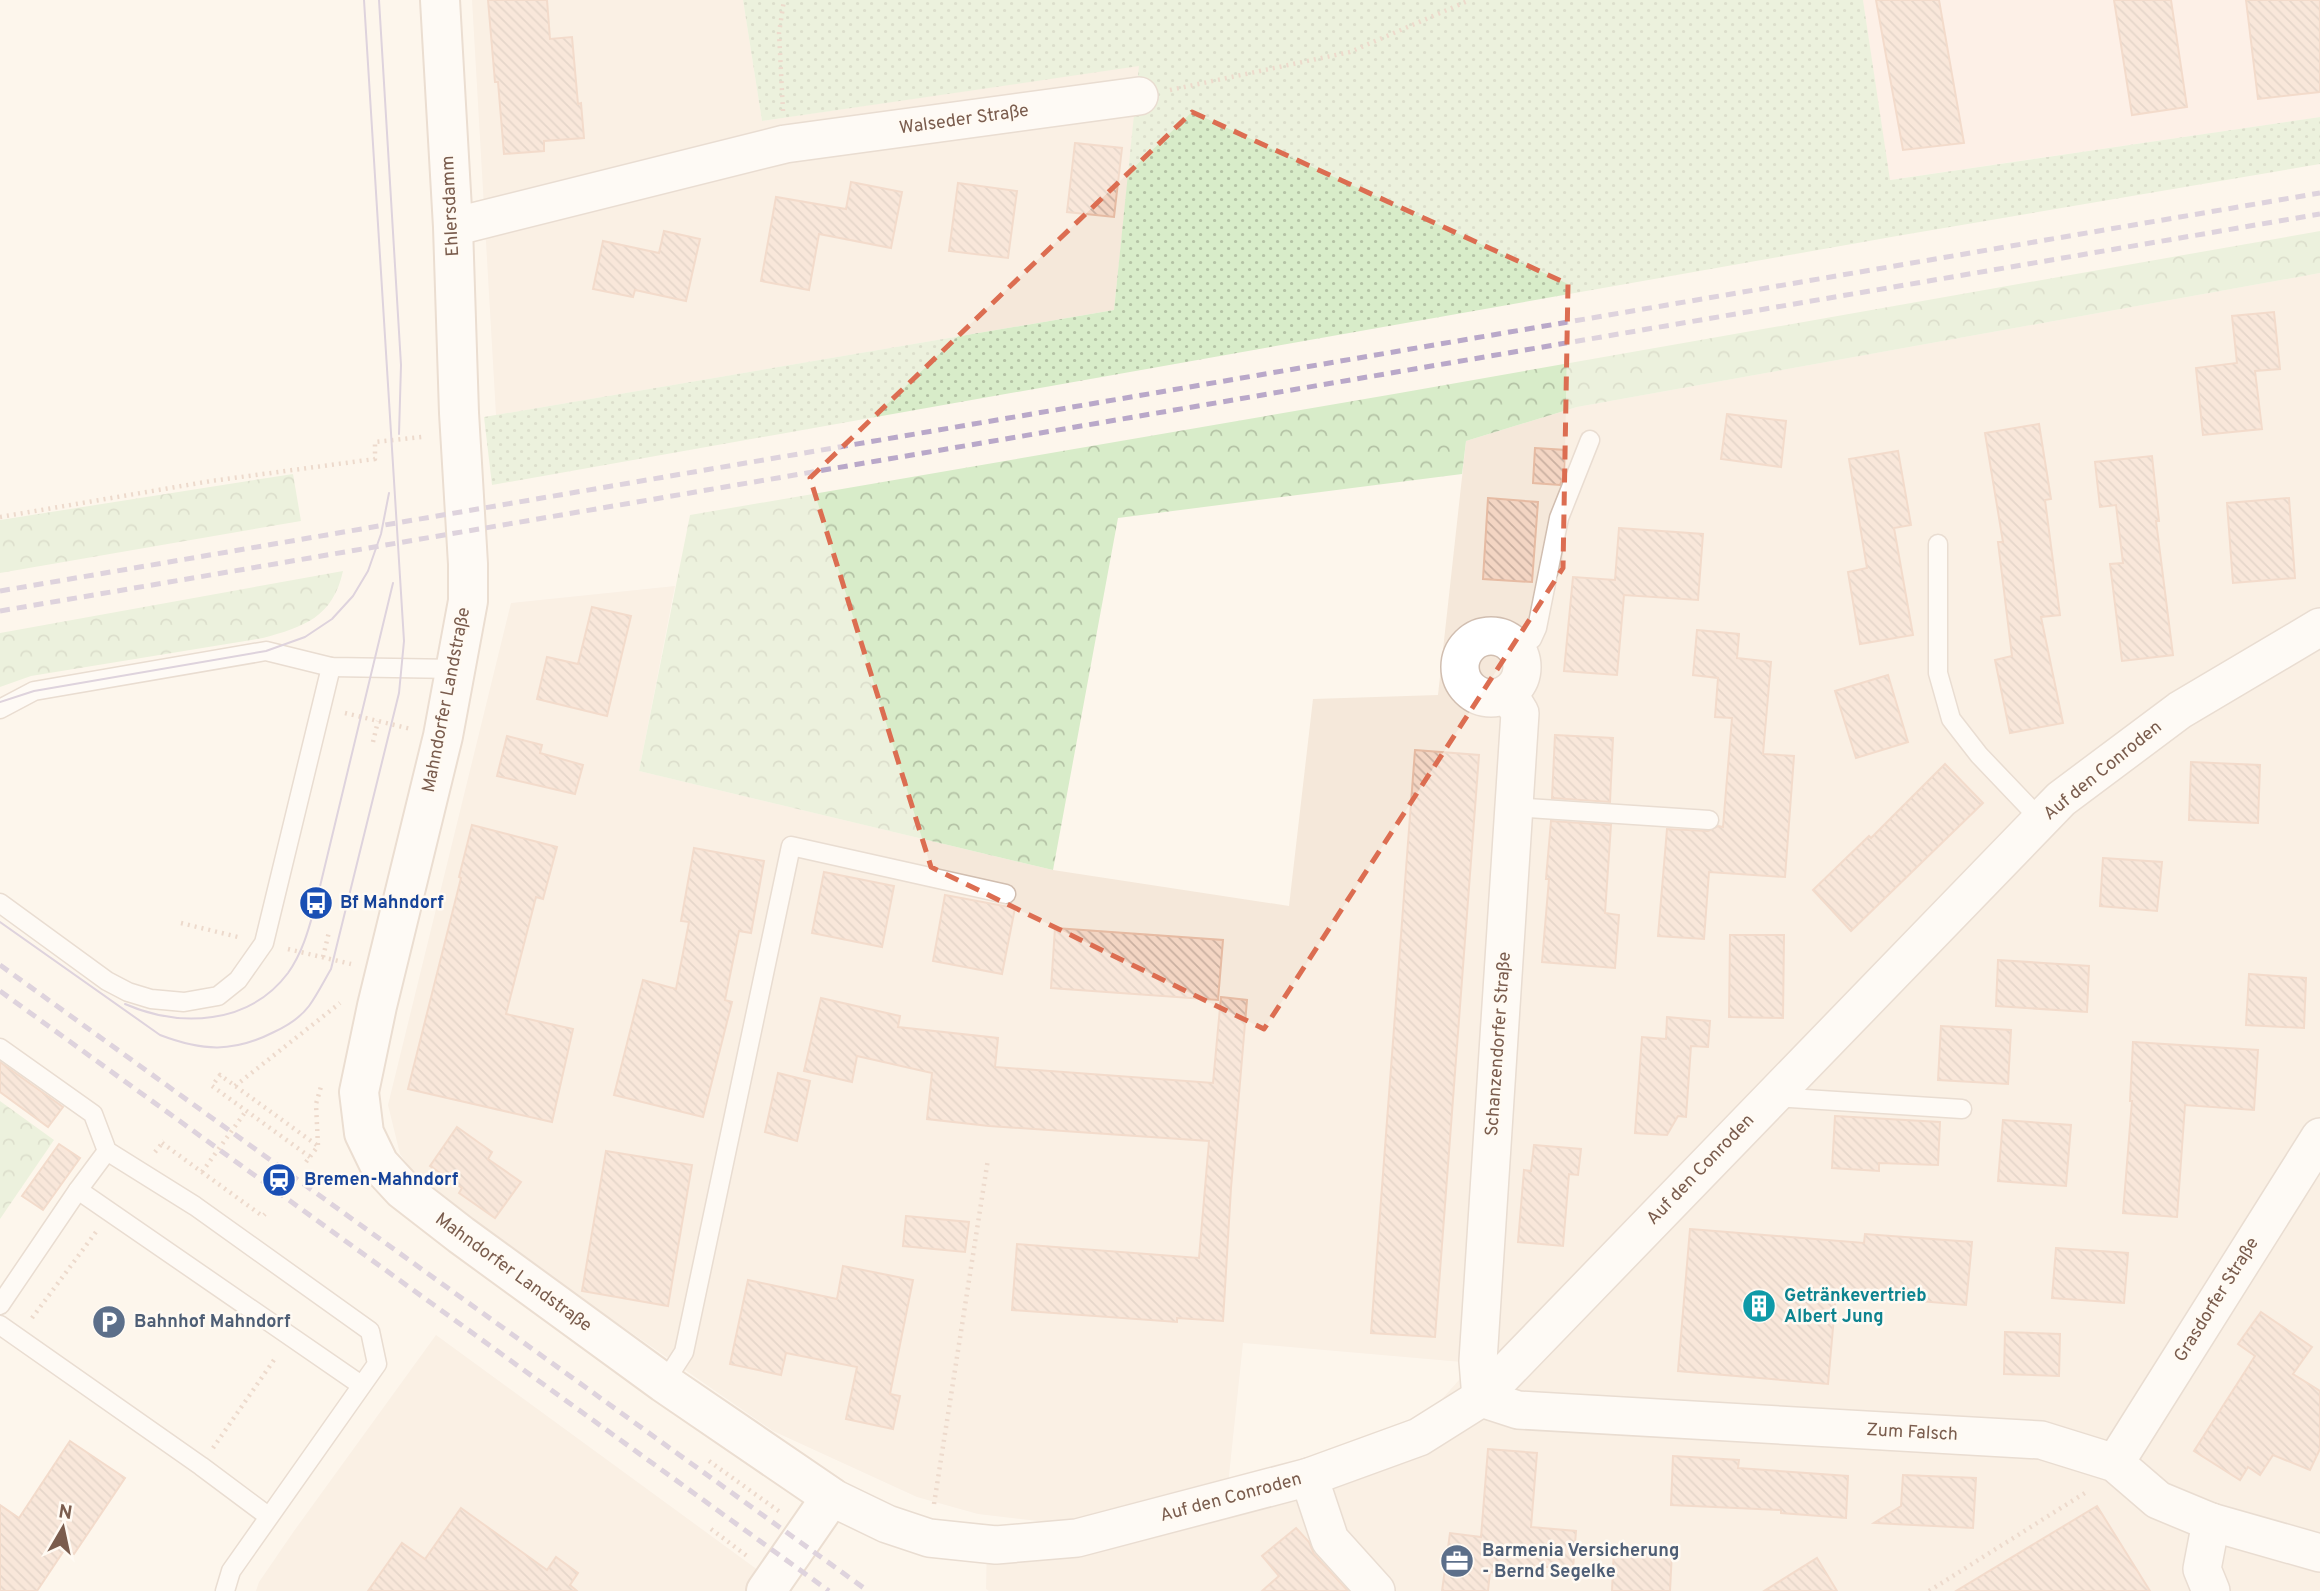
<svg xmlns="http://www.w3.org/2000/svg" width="2320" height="1591" font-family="Overpass,sans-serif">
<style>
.residential{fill:#f5e8da}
.commercial{fill:#fde8e0}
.grass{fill:url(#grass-dots)}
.forest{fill:url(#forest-crowns)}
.building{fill:url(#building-back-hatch);stroke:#e6bba3;stroke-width:2}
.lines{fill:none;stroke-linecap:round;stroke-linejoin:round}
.lane-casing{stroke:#d1beb0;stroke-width:21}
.street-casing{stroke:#d1beb0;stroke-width:40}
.secondary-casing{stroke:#d6c0b0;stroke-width:42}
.path{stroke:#d9b8a5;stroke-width:4.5;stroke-dasharray:2 5;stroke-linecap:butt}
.lane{stroke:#fff;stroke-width:18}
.street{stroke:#fff;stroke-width:37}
.secondary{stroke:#fff;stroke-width:38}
.tram{stroke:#b9a8c9;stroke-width:2}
.rail{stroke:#b9a8c9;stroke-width:5;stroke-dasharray:10 7;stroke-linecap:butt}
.path-bridge{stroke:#d9b8a5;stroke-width:4.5;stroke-dasharray:2 5;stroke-linecap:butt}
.marked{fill:none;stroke:#dc6d51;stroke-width:5;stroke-dasharray:14 9;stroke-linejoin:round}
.labels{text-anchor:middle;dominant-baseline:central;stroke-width:5;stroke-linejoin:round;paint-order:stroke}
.street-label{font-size:18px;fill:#7a5c4d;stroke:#fffaf3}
.transit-label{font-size:18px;font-weight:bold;fill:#164399;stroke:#fffaf3;text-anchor:start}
.culture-label{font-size:18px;font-weight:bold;fill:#0d838f;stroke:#fffaf3;text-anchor:start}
.service-label{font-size:18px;font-weight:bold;fill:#4e5e75;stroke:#fffaf3;text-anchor:start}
</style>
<defs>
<pattern id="grass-dots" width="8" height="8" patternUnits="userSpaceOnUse" patternTransform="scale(1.75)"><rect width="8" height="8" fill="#d8ecc9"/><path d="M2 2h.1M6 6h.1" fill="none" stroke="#b4c2a5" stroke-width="1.8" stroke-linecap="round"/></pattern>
<pattern id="forest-crowns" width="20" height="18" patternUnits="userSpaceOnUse" patternTransform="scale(1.75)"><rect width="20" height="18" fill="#d8ecc9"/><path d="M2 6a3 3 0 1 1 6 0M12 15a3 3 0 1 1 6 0" fill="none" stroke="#b4c2a5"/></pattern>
<pattern id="building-back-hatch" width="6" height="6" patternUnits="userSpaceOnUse" patternTransform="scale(1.75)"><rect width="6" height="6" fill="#f3d5c3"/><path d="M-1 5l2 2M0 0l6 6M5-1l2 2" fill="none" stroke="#cab0a1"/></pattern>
</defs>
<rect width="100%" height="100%" fill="#fdf6ec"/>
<g class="residential">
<path d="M472,0h271l19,121 378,-56 -26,245 -618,105z"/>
<path d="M2320,273v1318h-1331l-3,-2 1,-47 93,3 116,-27 98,-35 114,-46 51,-57 3,-18 -219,-19 -15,142 -173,38 -77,-9 -61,-17 -144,-66 -346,-240 -27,-37 -12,-49 123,-502 164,-17 -36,185 414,99 236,36 24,-207 125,-4 28,-254 111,-34z"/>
<path d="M436,1335l337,246 -8,10h-509l3,-9 35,-51z"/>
</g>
<path class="commercial" d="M1863,0h457v117l-431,63z"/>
<path class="grass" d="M743,0h1120l27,180 430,-63v47l-423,72 -1405,249 -8,-68 630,-107 25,-244 -377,55z"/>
<g class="forest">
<path d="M2320,231v42l-743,134 -111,34 -4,33 -344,44 -65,352 -414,-99 51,-256 704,-121z"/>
<path d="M293,474l8,47 -301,52v-53z"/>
<path d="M343,571c-10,46 -39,56 -80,67l-232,38 -31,11v-54z"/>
<path d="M0,1101l54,39 -54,79z"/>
</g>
<g class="building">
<path d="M488,0h59l3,39 22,-2 6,67 3,-1 3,35 -40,3v10l-40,3 -6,-72h-3z"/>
<path d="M1876,0h63l25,143 -61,7z"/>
<path d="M2114,0h57l16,107 -55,8z"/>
<path d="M2246,0h74v92l-62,7z"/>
<path d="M1075,143l47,5 -8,69 -47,-5z"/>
<path d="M851,182l51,10 -11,56 -72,-14 -10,56 -48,-9 15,-84 70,12z"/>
<path d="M958,183l59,8 -9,67 -59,-7z"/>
<path d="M664,231l36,8 -14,62 -51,-11 -2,7 -40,-8 10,-48 56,12z"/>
<path d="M2274,312l6,57 -25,2 7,58 -59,6 -7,-67 41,-5 -5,-47z"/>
<path d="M1727,414l59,7 -5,46 -60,-8z"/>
<path d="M2039,424l12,75 -6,1 15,115 -19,2 22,106 -53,10 -15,-73 17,-4 -14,-114h5l-18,-109z"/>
<path d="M1535,448l31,2 -2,25 -4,10 -27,-2z"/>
<path d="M1898,451l13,74 -17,3 19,107 -53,9 -12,-72 19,-4 -18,-109z"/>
<path d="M2152,456l7,65h-3l17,134 -51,6 -12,-97 13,-1 -7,-58 -16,2 -5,-45z"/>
<path d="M1488,498l50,4 -6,80 -49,-3z"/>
<path d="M2289,498l6,80 -62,5 -6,-80z"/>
<path d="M1619,528l84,6 -5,66 -74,-5 -7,80 -53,-4 9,-94 42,3z"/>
<path d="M592,607l39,9 -24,100 -70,-17 10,-42 31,7z"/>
<path d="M1697,630l42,4 -2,24 34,4 -8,92 31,2 -9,121 -76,-5 -5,67 -46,-3 9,-107 41,2 10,-5 5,1 9,-109 -17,-1 3,-39 -25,-3z"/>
<path d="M1888,675l20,67 -52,16 -21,-67z"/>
<path d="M1555,735l58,3 -3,64 -58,-4z"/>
<path d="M507,736l35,9 -2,8 43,12 -8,29 -78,-18z"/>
<path d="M1415,750l64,5 -44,582 -64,-4z"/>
<path d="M2191,762l69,3 -2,58 -69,-3z"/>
<path d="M1945,764l38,39 -132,128 -38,-41 56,-54 2,2z"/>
<path d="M1551,821l60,4 -6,88 14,2 -4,53 -73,-6 7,-83h-3z"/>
<path d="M472,825l85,22 -14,52 -7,-2 -30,117 67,15 -21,93 -144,-33 53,-211 -2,-1z"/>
<path d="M694,848l70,13 -13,72 -12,-2 -14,69 7,2 -29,115 -89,-22 29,-115 33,9 13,-67 -8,-1z"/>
<path d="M2103,858l59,4 -5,49 -57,-5z"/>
<path d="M824,872l70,14 -12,61 -70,-14z"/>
<path d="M945,895l70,13 -13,66 -69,-13z"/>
<path d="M1055,928l168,12 -5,60 -167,-12z"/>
<path d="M1730,935h54l-1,83 -54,-1z"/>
<path d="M1998,960l91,6 -2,46 -91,-6z"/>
<path d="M2249,974l57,4 -2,50 -58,-3z"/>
<path d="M1221,997l26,3 -16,188 -8,133 -46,-3v4l-165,-12 5,-66 182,14 10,-117 -220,-15 -62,-7 5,-46 -75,-17 -5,26 -48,-11 17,-73 79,18 -2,11 100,11 -3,29 218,16z"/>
<path d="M1667,1017l43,4 -2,26 -17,-1 -5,71 -8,-1 -11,19 -32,-2 7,-96 24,2z"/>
<path d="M1941,1026l70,4 -3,54 -70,-4z"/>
<path d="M2133,1042l125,8 -4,60 -69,-5 -8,112 -54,-4 9,-112h-2z"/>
<path d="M0,1062l63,45 -15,20 -48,-35z"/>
<path d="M778,1073l32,8 -13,60 -32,-9z"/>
<path d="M1835,1116l105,6 -2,43 -59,-2v8l-47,-3z"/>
<path d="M2003,1120l68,5 -5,61 -68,-5z"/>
<path d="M457,1127l35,25 -4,7 33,23 -26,36 -36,-25 3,-5 -32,-22z"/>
<path d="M59,1144l21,14 -37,52 -21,-14z"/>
<path d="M1534,1145l47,4 -3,26 -9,-1 -6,72 -45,-4 6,-72 7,1z"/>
<path d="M606,1151l86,14 -24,141 -86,-15z"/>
<path d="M906,1216l63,6 -4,30 -62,-6z"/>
<path d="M1690,1229l174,14 1,-9 107,8 -6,63 -130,-11 -8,90 -150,-13z"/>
<path d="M2056,1248l72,5 -4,50 -72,-5z"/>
<path d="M843,1266l70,14 -23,114 10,2 -7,33 -47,-10 11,-52 -71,-14 -5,22 -51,-11 18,-84 89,19z"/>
<path d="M2261,1312l51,35 -19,27 27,17v58l-10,21 -37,-15 -13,20 -12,-8 -8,13 -46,-29 61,-95 -17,-12z"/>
<path d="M2005,1332l55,2 -1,42 -55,-2z"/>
<path d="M70,1441l55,37 -51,76 -9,-5 -28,42h-37v-86l19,13z"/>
<path d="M1488,1449l49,4 -6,74 45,4 -3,38 -39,-3 -2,12 -42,-6 -2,19h-46l8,-58 31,4z"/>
<path d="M1673,1456l66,4 -1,8 110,8 -2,42 -65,-5v-3l-110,-5z"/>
<path d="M1903,1475l73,3 -3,50 -99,-5 27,-17z"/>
<path d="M2097,1506l53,85h-194z"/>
<path d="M461,1508l86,62 9,-13 22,16 -8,12 7,6h-209l34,-48 23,16z"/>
<path d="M1296,1528l13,14 5,12 34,37h-86l17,-15 -17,-20z"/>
<path d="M1614,1548l58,3 -2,40h-58z"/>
<path d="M1817,1558l20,33h-73z"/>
</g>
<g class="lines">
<g class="lane-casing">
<g id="lane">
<path d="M1938,544v129l13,46 28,36 62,65"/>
<path d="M1517,650l15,-11 5,-11 22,-110 31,-78"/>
<path d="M0,709l34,-18 232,-40 65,16 126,2"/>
<path d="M1514,807l195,13"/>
<path d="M0,903l107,78 21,11 23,7 33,3 34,-6 20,-16 26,-37 67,-276"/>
<path d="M0,1048l93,66 14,37 88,55 175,125 7,33 -146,207 -6,20"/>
<path d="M1775,1097l187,12"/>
<path d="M78,1190l283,195"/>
<path d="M0,1305l78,-115 29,-39"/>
<path d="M0,1325l201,141 67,50"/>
<path d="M664,1383l20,-31 107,-506 215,48"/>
</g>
</g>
<g class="street-casing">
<g id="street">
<path d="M453,227l332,-83 354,-48"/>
<circle cx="1491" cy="667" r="31"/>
<path d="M1481,1398l37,12 523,30 74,23 43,37 53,22 109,31"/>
<path d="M1481,1398l-3,-37 42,-648 -12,-20"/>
<path d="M2115,1463l205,-326"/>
<path d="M1309,1477l21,63 46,51"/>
<path d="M831,1497l56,27 42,14 67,7 81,-7 232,-61 110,-40 62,-39 580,-599 119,-89 140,-83"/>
<path d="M2211,1522l-9,47 9,22"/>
</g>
</g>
<g class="secondary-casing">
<path id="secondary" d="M440,0l13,227 6,186 9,151v37l-25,135 -66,270 -18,86 5,41 15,31 24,26 58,45 203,148 167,114 -65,94"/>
</g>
<g class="path">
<path d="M1170,90l180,-38 120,-52"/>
<path d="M783,111l-4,-78 5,-33"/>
<path d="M0,517l211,-36 164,-22v-17l47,-5v-4"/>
<path d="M345,713l66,16"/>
<path d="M373,742l5,-21"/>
<path d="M181,923l57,14"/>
<path d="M288,949l63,15"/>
<path d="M323,957l6,-25"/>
<path d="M235,1086l105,-83"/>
<path d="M162,1143l99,72 2,1 2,-2"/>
<path d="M155,1152l9,-11"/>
<path d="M310,1157l-98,-71 8,-11 98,71"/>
<path d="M306,1162l12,-16 -2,-42 6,-21"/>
<path d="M32,1318l64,-86"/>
<path d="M213,1448l63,-91"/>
<path d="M709,1461l71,51"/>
<path d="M934,1504l54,-345"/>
<path d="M711,1529l36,27"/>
<path d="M1929,1591l159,-100"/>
</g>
<use href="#lane" class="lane"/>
<use href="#street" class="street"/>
<use href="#secondary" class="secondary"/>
<g class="tram">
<path d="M379,0l22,365 -2,69"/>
<path d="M0,702l34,-11 232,-40 39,-14 27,-18 21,-23 15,-25 13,-37 8,-41"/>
<path d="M0,922l160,113c42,16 73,18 114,-3 13,-6 26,-14 35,-26 8,-11 15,-25 22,-37l68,-276 5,-52 -40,-641"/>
<path d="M125,1004c55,24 124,21 163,-31 15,-21 21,-45 28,-70l77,-320"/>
</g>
<g class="rail">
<path d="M0,591l2320,-398"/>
<path d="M0,611l2320,-397"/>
<path d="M0,965l868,626"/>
<path d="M0,991l829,600"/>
</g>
<path class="path-bridge" d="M202,1172l44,-61"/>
</g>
<path d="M0 0H2320V1591H0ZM1192,112l376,172 -5,284 -299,461 -333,-162 -121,-389z" fill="#fdf6ec" fill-opacity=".55" fill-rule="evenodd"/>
<path class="marked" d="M1192,112l376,172 -5,284 -299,461 -333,-162 -121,-389z"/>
<defs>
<g id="bus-disc" transform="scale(1.75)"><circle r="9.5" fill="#1a4fb4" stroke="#fffaf3"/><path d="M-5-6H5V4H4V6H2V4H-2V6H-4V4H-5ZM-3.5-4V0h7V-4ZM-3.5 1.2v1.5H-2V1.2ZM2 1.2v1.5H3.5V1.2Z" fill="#fff"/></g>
<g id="station-disc" transform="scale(1.75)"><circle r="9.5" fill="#1a4fb4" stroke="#fffaf3"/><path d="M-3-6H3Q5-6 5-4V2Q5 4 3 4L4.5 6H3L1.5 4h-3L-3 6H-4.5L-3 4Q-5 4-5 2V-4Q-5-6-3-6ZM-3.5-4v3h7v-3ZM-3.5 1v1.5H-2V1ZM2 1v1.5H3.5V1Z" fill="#fff"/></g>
<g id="building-disc" transform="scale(1.75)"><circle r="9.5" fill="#0f9aa8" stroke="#fffaf3"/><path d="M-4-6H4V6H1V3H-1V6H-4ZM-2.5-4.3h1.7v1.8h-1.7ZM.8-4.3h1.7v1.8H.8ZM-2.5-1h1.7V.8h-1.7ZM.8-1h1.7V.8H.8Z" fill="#fff"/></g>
<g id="parking-disc" transform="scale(1.75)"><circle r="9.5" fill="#5c6f8a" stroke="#fffaf3"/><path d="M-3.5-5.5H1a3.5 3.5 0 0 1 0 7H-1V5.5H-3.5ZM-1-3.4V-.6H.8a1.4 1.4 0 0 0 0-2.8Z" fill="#fff"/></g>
<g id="office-disc" transform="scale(1.75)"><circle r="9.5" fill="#5c6f8a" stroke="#fffaf3"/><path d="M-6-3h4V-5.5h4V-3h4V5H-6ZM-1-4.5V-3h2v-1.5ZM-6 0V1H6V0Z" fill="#fff"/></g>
</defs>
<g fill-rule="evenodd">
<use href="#bus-disc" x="316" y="903"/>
<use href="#station-disc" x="279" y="1180"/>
<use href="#building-disc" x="1759" y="1306"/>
<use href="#parking-disc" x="109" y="1322"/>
<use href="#office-disc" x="1457" y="1561"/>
</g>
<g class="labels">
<g class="street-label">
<text transform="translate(964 120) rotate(-8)">Walseder Straße</text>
<text transform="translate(451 206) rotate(-93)">Ehlersdamm</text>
<text transform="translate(447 700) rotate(-79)">Mahndorfer Landstraße</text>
<text transform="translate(2103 771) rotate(-39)">Auf den Conroden</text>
<text transform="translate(1499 1044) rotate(-86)">Schanzendorfer Straße</text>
<text transform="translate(1701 1170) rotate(-46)">Auf den Conroden</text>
<text transform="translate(513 1273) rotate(36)">Mahndorfer Landstraße</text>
<text transform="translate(2217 1300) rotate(-58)">Grasdorfer Straße</text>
<text transform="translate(1912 1433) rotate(3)">Zum Falsch</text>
<text transform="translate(1231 1498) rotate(-15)">Auf den Conroden</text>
</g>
<g class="transit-label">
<text x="340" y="903">Bf Mahndorf</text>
<text x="304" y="1180">Bremen-Mahndorf</text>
</g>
<g class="culture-label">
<text x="1784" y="1296">Getränkevertrieb<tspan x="1784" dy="21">Albert Jung</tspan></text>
</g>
<g class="service-label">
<text x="134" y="1322">Bahnhof Mahndorf</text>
<text x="1482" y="1551">Barmenia Versicherung<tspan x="1482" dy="21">- Bernd Segelke</tspan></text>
</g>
</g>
<g transform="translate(63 1528) rotate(9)" stroke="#fffaf3" stroke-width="5" paint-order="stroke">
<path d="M0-5L12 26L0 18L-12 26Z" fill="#7a5c4d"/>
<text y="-10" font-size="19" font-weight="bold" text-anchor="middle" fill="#7a5c4d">N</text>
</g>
</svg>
